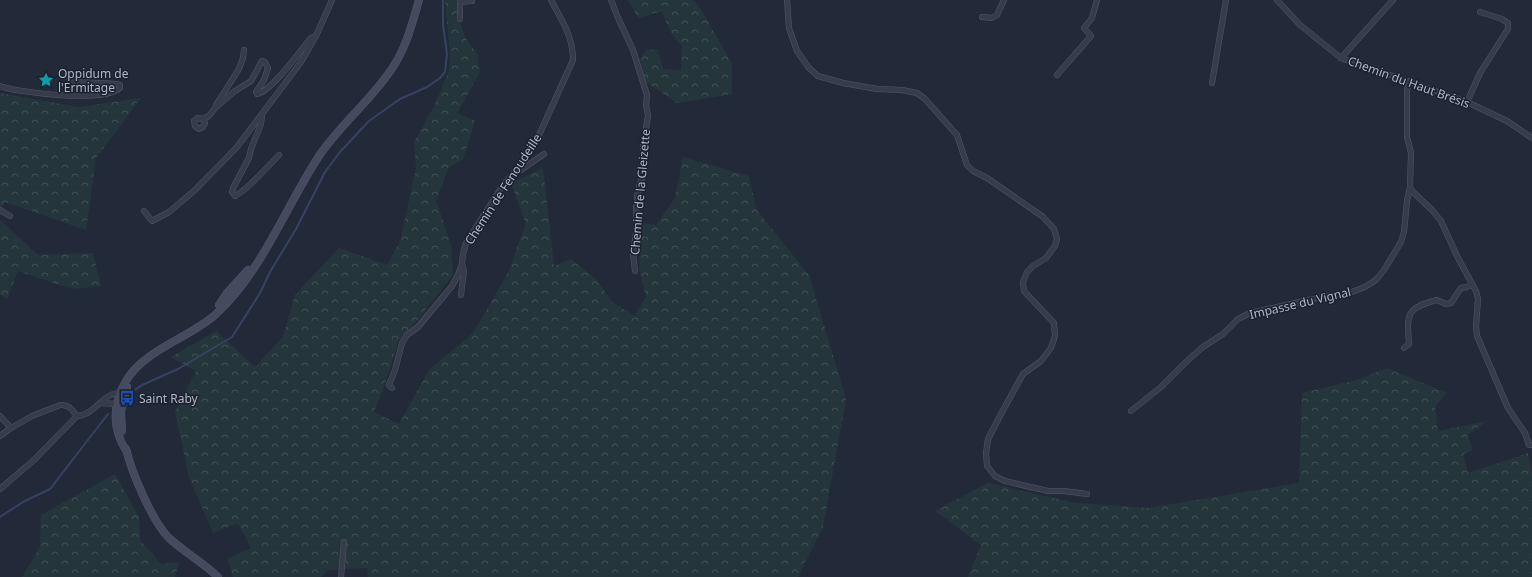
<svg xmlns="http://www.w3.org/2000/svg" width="1532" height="577" font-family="'Noto Sans',sans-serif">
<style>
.forest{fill:url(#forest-crowns)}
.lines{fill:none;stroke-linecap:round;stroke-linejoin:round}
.stream{stroke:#354362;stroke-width:2}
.street-casing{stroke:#515765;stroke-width:6}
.secondary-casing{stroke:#515765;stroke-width:8}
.street{stroke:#363c4b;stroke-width:5}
.secondary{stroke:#444b5e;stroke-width:7}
.labels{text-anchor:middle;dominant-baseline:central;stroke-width:3;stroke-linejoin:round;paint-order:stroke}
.poi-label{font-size:12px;fill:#b1b7c7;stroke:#1b212f;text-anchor:start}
.street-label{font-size:12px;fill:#b1b7c7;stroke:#1b212f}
</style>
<defs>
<pattern id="forest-crowns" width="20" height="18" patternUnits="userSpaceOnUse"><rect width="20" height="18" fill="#24363b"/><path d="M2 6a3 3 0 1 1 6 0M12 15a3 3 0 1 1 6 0" fill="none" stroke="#415156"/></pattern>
</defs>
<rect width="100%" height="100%" fill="#222a3a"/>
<g class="forest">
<path d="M445,0h12l1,1v17l8,21 12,16 2,17 -23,41 18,8 -12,38 -14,8 -13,34 15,44 2,30 -38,48 -16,16 -14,45 -11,28 25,12 30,-54 44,-37 35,-60 18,-49 -15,-41 32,-15 11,98 17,-7 26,21 15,22 23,14 11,-20 -7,-26 3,-47 14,2 19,-27 8,-41 66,19 7,33 53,66 37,124 -23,128 -25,50h-430l-1,-9 -38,2 -8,7h-88l-5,-18 23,-11 -13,-25 -25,10 -24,-56 -14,-65 21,-41 -25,-14 45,-26 39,36 28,-30 12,-42 44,-47 48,17 13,-23 16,-74 -2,-26 20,-36 15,-35 1,-19z"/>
<path d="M628,0h66l8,11 30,53v30l-55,9 -31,-21 -6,-22 6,-10 11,-1 6,20 18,1 1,-23 -12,-16 -8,-20 -24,7z"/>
<path d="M0,93l78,14 63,-9 -45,60 -10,72 -81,-28 -5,7z"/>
<path d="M0,220l38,35 55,-2 8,33 -29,3 -54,-18 -11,28 -7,-5z"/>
<path d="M1387,368l60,25 -12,13 3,25 49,-10 -20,14 6,15 -10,4 5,19 60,-20 4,21v103h-564l13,-32 -46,-34 53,-28 87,20 73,5 151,-25 3,-90 55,-13z"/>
<path d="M115,474l24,43 1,23 21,24 18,-2 -4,15h-153l18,-30 1,-32z"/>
</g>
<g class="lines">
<g class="stream">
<path d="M129,394l13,-9 36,-16 54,-32 28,-44 10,-21 26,-43 29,-57 15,-20 29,-31 31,-22 27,-12 13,-9 5,-6 2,-18 -4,-30v-24"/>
<path d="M0,517l23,-15 27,-13 58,-75"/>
</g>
<g class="street-casing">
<g id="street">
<path d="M611,0l7,18 15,32 14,45 -1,10 2,10 -5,33 2,21 -7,21 -2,19 1,16 -4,29 2,17"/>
<path d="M787,0l2,28 8,23 12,17 9,8 25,7 34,6 25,1 15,3 8,6 32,36 10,30 6,6 14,7 55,38 12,13 3,10 -2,7 -9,12 -13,8 -6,6 -4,10 1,9 30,32 1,13 -4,12 -10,13 -18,13 -22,40 -13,25 -2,14 1,13 8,10 10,5 43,10h16l23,3"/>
<path d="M1277,0l23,25 41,33 126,44 40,19 25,17"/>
<path d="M460,2l12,-1"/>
<path d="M982,17l10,1 5,-3 7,-15"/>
<path d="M460,19v-19"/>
<path d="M1341,58l52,-58"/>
<path d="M1057,75l34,-39 -7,-8 8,-10 5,-18"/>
<path d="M1409,81l-2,10v46l4,16 -1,34 3,5 20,19 8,10 17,37 18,33 2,8 -2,27 1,10 31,72 17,25 4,12h3"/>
<path d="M1212,83l14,-83"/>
<path d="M0,86c21,7 103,17 120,2v-3l-3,-1 -38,-2 -5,-1 -5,-3"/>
<path d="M1467,102l13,-29 28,-44v-6l-6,-4 -22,-7"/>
<path d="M216,105l23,-36 4,-11 1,-8"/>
<path d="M262,115l-1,9 -10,25 -2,9 -16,30 -1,4 3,4c13,-6 33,-30 44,-41"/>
<path d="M203,119l2,4 -2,4 -4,2 -4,-3 -1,-5 4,-3 5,1 6,-3 6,-8 20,-17 16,-10 11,-20 3,1 3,6 -4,12 -8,12 1,2c15,-3 43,-43 54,-56l5,-2"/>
<path d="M517,170h4l23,-16"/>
<path d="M0,210l10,6"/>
<path d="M144,211l8,10 17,-9 26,-22 42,-43 64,-85 15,-26 16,-36"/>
<path d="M461,295l3,-24 -2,-7"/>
<path d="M1404,348l5,-4c-2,-29 -4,-36 28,-44l9,4 5,-1 10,-15 6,-1 5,-3"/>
<path d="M392,388l-3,-3 6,-15 7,-27 5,-8 11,-8 34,-41 6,-11 4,-11 1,-10 3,-11 37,-58 17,-19 15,-22 38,-84c0,-24 -11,-39 -22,-60"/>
<path d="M101,403l15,1"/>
<path d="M1131,411l30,-24 27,-27 15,-13 20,-13 15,-15 12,-6 68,-15 31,-5 16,-6 11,-7 8,-10 17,-28 3,-10 3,-31 3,-14"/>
<path d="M0,416l11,12 21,-12 28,-11c9,-1 12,5 17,11 13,-1 21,-12 30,-19 4,-3 9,-4 13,-5"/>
<path d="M0,436l11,-8"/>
<path d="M0,489l34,-29 43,-44"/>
<path d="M341,577l3,-35"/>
</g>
</g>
<g class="secondary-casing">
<g id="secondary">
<path d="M219,305l8,-12 21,-23"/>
<path d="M122,431l-1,-20 6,-24"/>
<path d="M126,449c6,24 26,72 43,89 15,14 34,24 49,39"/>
<path d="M127,452c-15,-22 -15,-48 -1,-71 18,-31 63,-43 89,-66 47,-43 70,-107 104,-159 21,-31 51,-55 72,-86 15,-21 21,-46 28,-70"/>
</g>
</g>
<use href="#street" class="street"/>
<use href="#secondary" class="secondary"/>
</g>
<defs>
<g id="sight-bare" transform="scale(1.2)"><path d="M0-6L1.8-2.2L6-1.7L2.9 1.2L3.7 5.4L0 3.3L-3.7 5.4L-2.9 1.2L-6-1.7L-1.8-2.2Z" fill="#0f9aa8" stroke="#1b212f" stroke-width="2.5" paint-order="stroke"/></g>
<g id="bus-bare" transform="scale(1.2)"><path d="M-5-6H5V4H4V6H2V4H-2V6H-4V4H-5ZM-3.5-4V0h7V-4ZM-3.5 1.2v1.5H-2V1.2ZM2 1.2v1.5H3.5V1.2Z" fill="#1a4fb4" stroke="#1b212f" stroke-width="2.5" paint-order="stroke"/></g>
</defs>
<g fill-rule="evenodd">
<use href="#sight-bare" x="46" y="80"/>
<use href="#bus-bare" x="127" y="398"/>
</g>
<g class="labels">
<g class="poi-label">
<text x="58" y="73">Oppidum de<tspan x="58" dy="14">l'Ermitage</tspan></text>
<text x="139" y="398">Saint Raby</text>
</g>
<g class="street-label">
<text transform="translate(1409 82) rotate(20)">Chemin du Haut Brésis</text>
<text transform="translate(503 189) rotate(-57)">Chemin de Fenoudeille</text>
<text transform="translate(640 192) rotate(-85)">Chemin de la Gleizette</text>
<text transform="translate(1300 303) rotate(-13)">Impasse du Vignal</text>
</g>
</g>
</svg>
